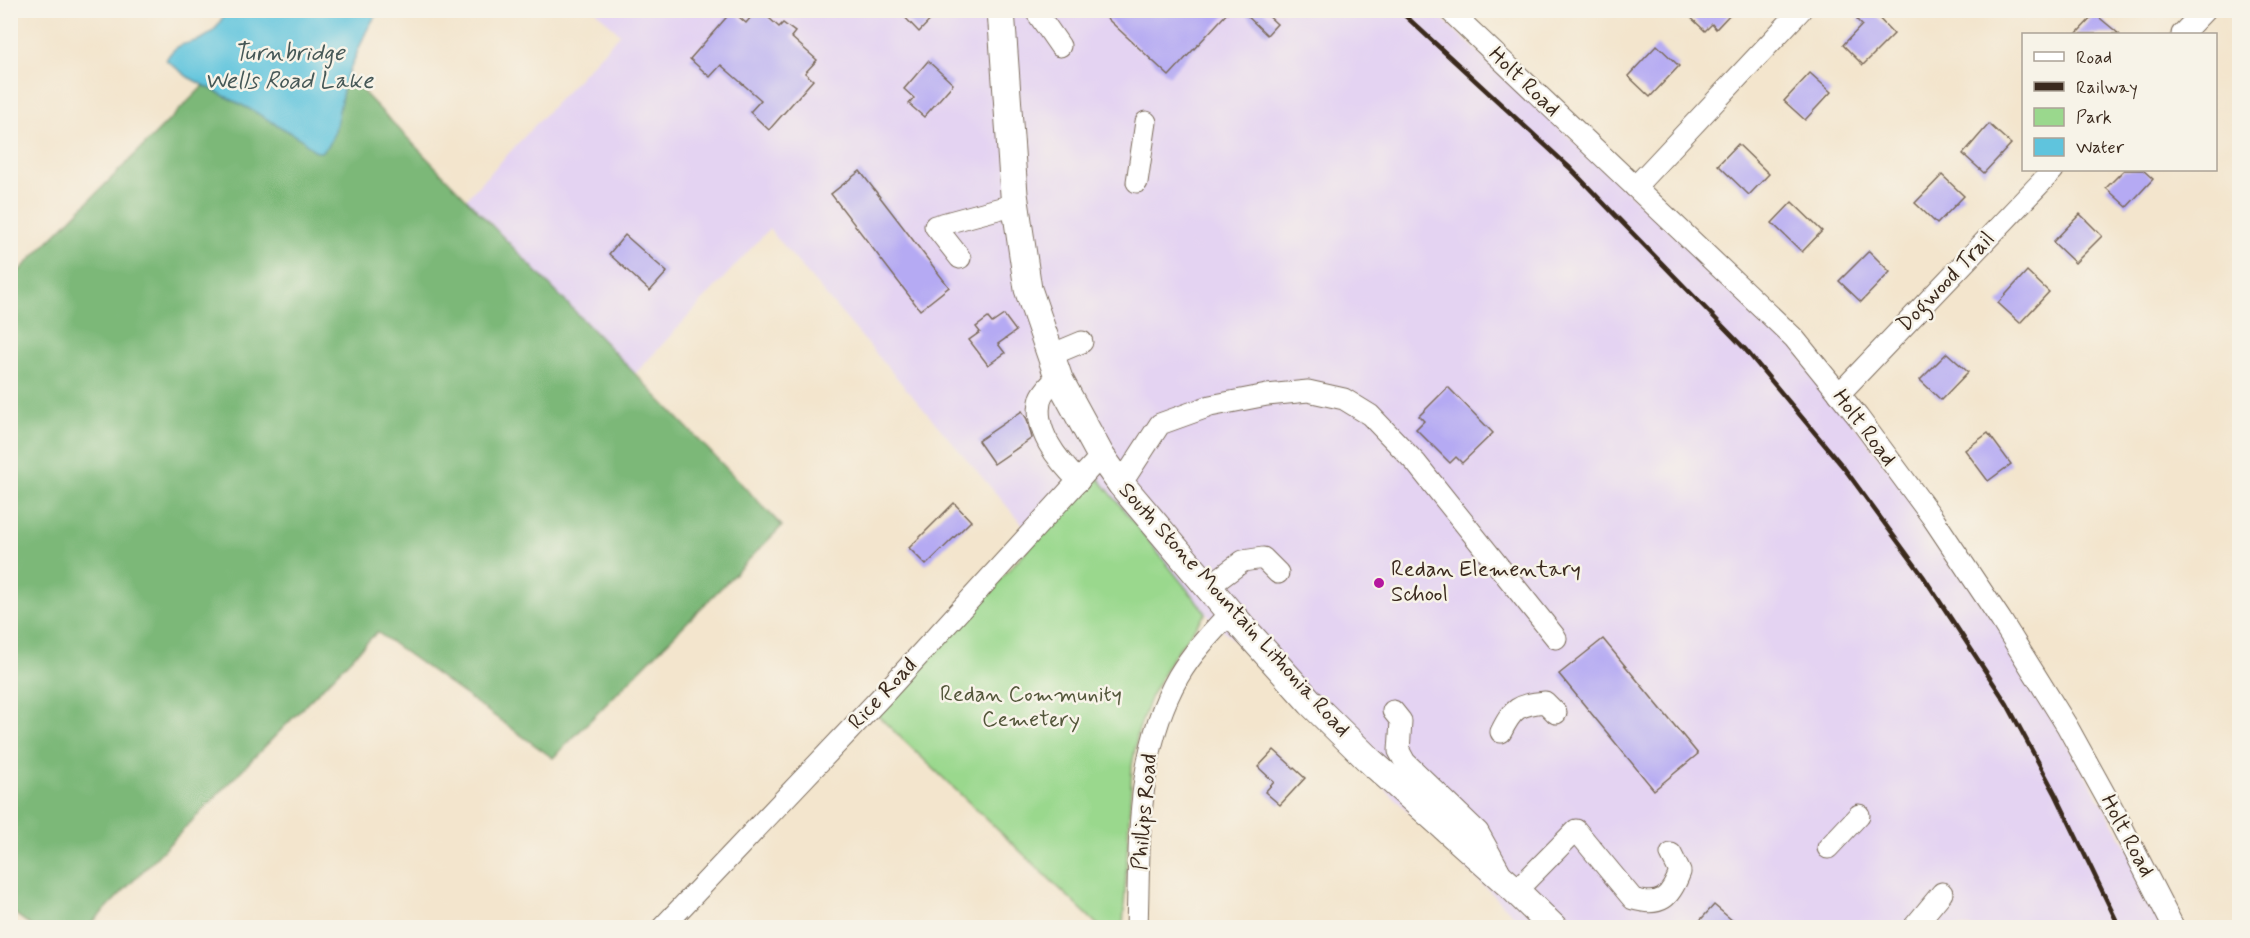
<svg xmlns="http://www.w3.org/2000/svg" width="2250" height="938" font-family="Mynerve,sans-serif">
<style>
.built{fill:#e4d3f2}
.green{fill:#9ad88d;stroke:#6a8156;stroke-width:1.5}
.forest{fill:#7bb878;stroke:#5b714b;stroke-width:1.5}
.water{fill:#5fc4dd;stroke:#4d777e;stroke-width:1.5}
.building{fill:#b5aaf3}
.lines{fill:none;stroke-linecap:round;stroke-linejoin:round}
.minor-casing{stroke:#7b6b5b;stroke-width:23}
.major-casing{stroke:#7b6b5b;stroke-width:29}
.minor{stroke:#fff;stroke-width:21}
.major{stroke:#fff;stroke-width:27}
.rail{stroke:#3b2a1e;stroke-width:4.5}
.poi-dot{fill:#b5179e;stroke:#f7f3e8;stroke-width:2}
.labels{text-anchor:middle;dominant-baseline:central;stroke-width:5;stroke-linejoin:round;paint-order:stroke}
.street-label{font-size:22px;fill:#3b2a1e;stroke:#f7f3e8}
.poi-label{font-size:22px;fill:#3b2a1e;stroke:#f7f3e8;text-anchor:start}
.park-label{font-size:22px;fill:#53563a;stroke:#f7f3e8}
.water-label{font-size:24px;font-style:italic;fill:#465857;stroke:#f7f3e8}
</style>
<rect width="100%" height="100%" fill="#f7f3e8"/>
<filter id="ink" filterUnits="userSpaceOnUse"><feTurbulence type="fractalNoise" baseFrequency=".0167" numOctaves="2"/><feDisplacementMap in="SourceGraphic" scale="12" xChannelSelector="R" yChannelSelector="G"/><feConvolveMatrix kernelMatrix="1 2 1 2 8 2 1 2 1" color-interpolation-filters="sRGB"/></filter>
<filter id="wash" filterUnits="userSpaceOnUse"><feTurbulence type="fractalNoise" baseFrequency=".008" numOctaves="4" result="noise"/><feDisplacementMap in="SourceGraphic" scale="24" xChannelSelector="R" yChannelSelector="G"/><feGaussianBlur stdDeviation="1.35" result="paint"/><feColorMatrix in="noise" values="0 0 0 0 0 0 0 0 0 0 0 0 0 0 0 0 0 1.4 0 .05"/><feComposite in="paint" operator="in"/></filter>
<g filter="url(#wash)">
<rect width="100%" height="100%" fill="#f3e5cd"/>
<path class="built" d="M596,11h838l358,334 180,232 201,350h-647l-320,-314 -110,-138 -60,65 -267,-311 -134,145 -169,-175 154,-165z"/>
<path class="green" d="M1096,475l110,138 -34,45 -22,40 -12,34 -6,34 -9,161h-23l-224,-213z"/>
<path class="forest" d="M278,11h7l497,515 -229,232 -176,-126 -289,295h-55l-23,-17v-630z"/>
<path class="water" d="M226,11h152l-12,21 -21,49 -10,50 -6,14 -8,7h-5l-15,-13 -46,-27 -67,-35 -22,-17c13,-24 30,-12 47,-29 6,-5 9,-14 13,-20z"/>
<g id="blocks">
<g class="building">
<path d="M757,10h3l19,17 4,-4 12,9 -4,5 26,23 -12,13 8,7 -44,50 -19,-18 11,-12 -40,-35 -11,12 -20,-18 42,-48 14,12z"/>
<path d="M898,10h42l-21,22z"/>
<path d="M1098,10h132l-61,66z"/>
<path d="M1241,10h21l15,14 -10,11z"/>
<path d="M1683,10h51l-18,19 -4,-5 -7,7z"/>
<path d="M1867,10h4l23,24 -31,31 -20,-20 19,-20 -5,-5z"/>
<path d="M2095,14l24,20h-43z"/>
<path d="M1657,45l22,21 -29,31 -22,-21z"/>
<path d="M928,61l25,23 -29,33 -15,-13 5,-6 -10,-9z"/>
<path d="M1810,73l21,19 -26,28 -21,-19z"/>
<path d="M1989,124l22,20 -27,29 -21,-19z"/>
<path d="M1738,144l31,30 -20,21 -31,-30z"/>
<path d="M2124,170h19l10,9 -26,28 -21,-19z"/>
<path d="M860,171l89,116 -29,23 -89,-116z"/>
<path d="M1942,175l22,21 -27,28 -22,-21z"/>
<path d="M1792,202l30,29 -20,21 -30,-29z"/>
<path d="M2080,214l22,22 -27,27 -22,-21z"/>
<path d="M625,235l42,37 -17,19 -41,-37z"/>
<path d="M1869,251l21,21 -29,30 -22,-21z"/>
<path d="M2027,271l22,21 -29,31 -22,-20z"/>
<path d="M1004,315l12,16 -18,13 7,9 -17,12 -19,-25 11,-8 -4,-5 12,-9 4,5z"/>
<path d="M1947,353l21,19 -27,28 -21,-20z"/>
<path d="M1448,387l45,46 -31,30 -6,-6 -6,6 -34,-34 8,-8 -5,-5z"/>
<path d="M1022,411l5,8 5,19 -38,26 -16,-23z"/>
<path d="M1988,433l23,31 -23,17 -23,-31z"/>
<path d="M954,503l17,18 -45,44 -17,-17z"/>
<path d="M1603,639l95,115 -44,36 -95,-116z"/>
<path d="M1274,750l31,28 -25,27 -15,-13 9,-10 -16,-15z"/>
<path d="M1714,905l26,22h-46z"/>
</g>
</g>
</g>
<g filter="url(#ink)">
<use href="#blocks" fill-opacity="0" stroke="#7b6b5b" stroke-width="1.5"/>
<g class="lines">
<g class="minor-casing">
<g id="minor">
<path d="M1035,10l25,36"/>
<path d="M1449,10l345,328 64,79 74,100 69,103 66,106 48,87 59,115"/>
<path d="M2182,34l23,-24"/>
<path d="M1137,182l9,-60"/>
<path d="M1635,187l166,-177"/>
<path d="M960,258l-25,-32 81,-22"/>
<path d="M1051,355l31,-13"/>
<path d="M1058,376c-5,6 -15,15 -17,22 -9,31 17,63 38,83"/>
<path d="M1839,394l214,-224"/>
<path d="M1121,484l39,-60 50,-18 57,-11 41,-4 36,8 26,16 46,48 140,175"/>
<path d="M1208,587l35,-26 20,-3 15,15"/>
<path d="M1393,711l8,10 -2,30 6,11 73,70 21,38"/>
<path d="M1501,732c12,-24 17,-27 44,-30l11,11"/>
<path d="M1828,848l31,-33"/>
<path d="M1516,891l60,-61 57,69c28,8 37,-1 47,-27l-9,-18"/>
<path d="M662,928l219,-231 220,-241"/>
<path d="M1137,928c3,-85 -2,-175 41,-251 14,-24 33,-44 52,-64"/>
<path d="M1913,928l29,-35"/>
</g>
</g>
<g class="major-casing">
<path id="major" d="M1001,10l13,184 14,95 31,90 42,77 20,28 109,129 81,90 58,57 147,131 38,37"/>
</g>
<use href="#minor" class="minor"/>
<use href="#major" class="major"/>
<path class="rail" d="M1399,10l171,158 43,45 132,136 99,119 79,108 84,128 49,91 64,133"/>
</g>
</g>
<circle class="poi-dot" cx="1379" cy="583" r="6"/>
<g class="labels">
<g class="street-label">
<text transform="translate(1524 82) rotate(44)">Holt Road</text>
<text transform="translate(1946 282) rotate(-46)">Dogwood Trail</text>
<text transform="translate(1864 428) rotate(53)">Holt Road</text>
<text transform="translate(1234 610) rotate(48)">South Stone Mountain Lithonia Road</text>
<text transform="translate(883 694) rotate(-47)">Rice Road</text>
<text transform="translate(1145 812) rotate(-85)">Phillips Road</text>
<text transform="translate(2127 836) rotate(62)">Holt Road</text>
</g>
<g class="poi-label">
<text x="1391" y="570">Redan Elementary<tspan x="1391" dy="25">School</tspan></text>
</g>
<g class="park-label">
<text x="1031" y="695">Redan Community<tspan x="1031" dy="25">Cemetery</tspan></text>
</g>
<g class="water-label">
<text x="289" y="53">Turnbridge<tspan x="289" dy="28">Wells Road Lake</tspan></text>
</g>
</g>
<rect width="2250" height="938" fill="none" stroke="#f7f3e8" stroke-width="36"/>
<rect x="2022" y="33" width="195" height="138" fill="#f7f3e8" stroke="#aca397" stroke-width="1.5"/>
<rect x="2034" y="52" width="30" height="9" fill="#ffffff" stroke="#aca397" stroke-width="1.5"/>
<text x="2076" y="63" font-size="18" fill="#3b2a1e">Road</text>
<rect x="2034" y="82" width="30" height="9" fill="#3b2a1e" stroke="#aca397" stroke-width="1.5"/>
<text x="2076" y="93" font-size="18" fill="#3b2a1e">Railway</text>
<rect x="2034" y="108" width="30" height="18" fill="#9ad88d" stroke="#aca397" stroke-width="1.5"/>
<text x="2076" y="123" font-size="18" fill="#3b2a1e">Park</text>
<rect x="2034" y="138" width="30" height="18" fill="#5fc4dd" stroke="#aca397" stroke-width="1.5"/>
<text x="2076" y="153" font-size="18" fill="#3b2a1e">Water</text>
</svg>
